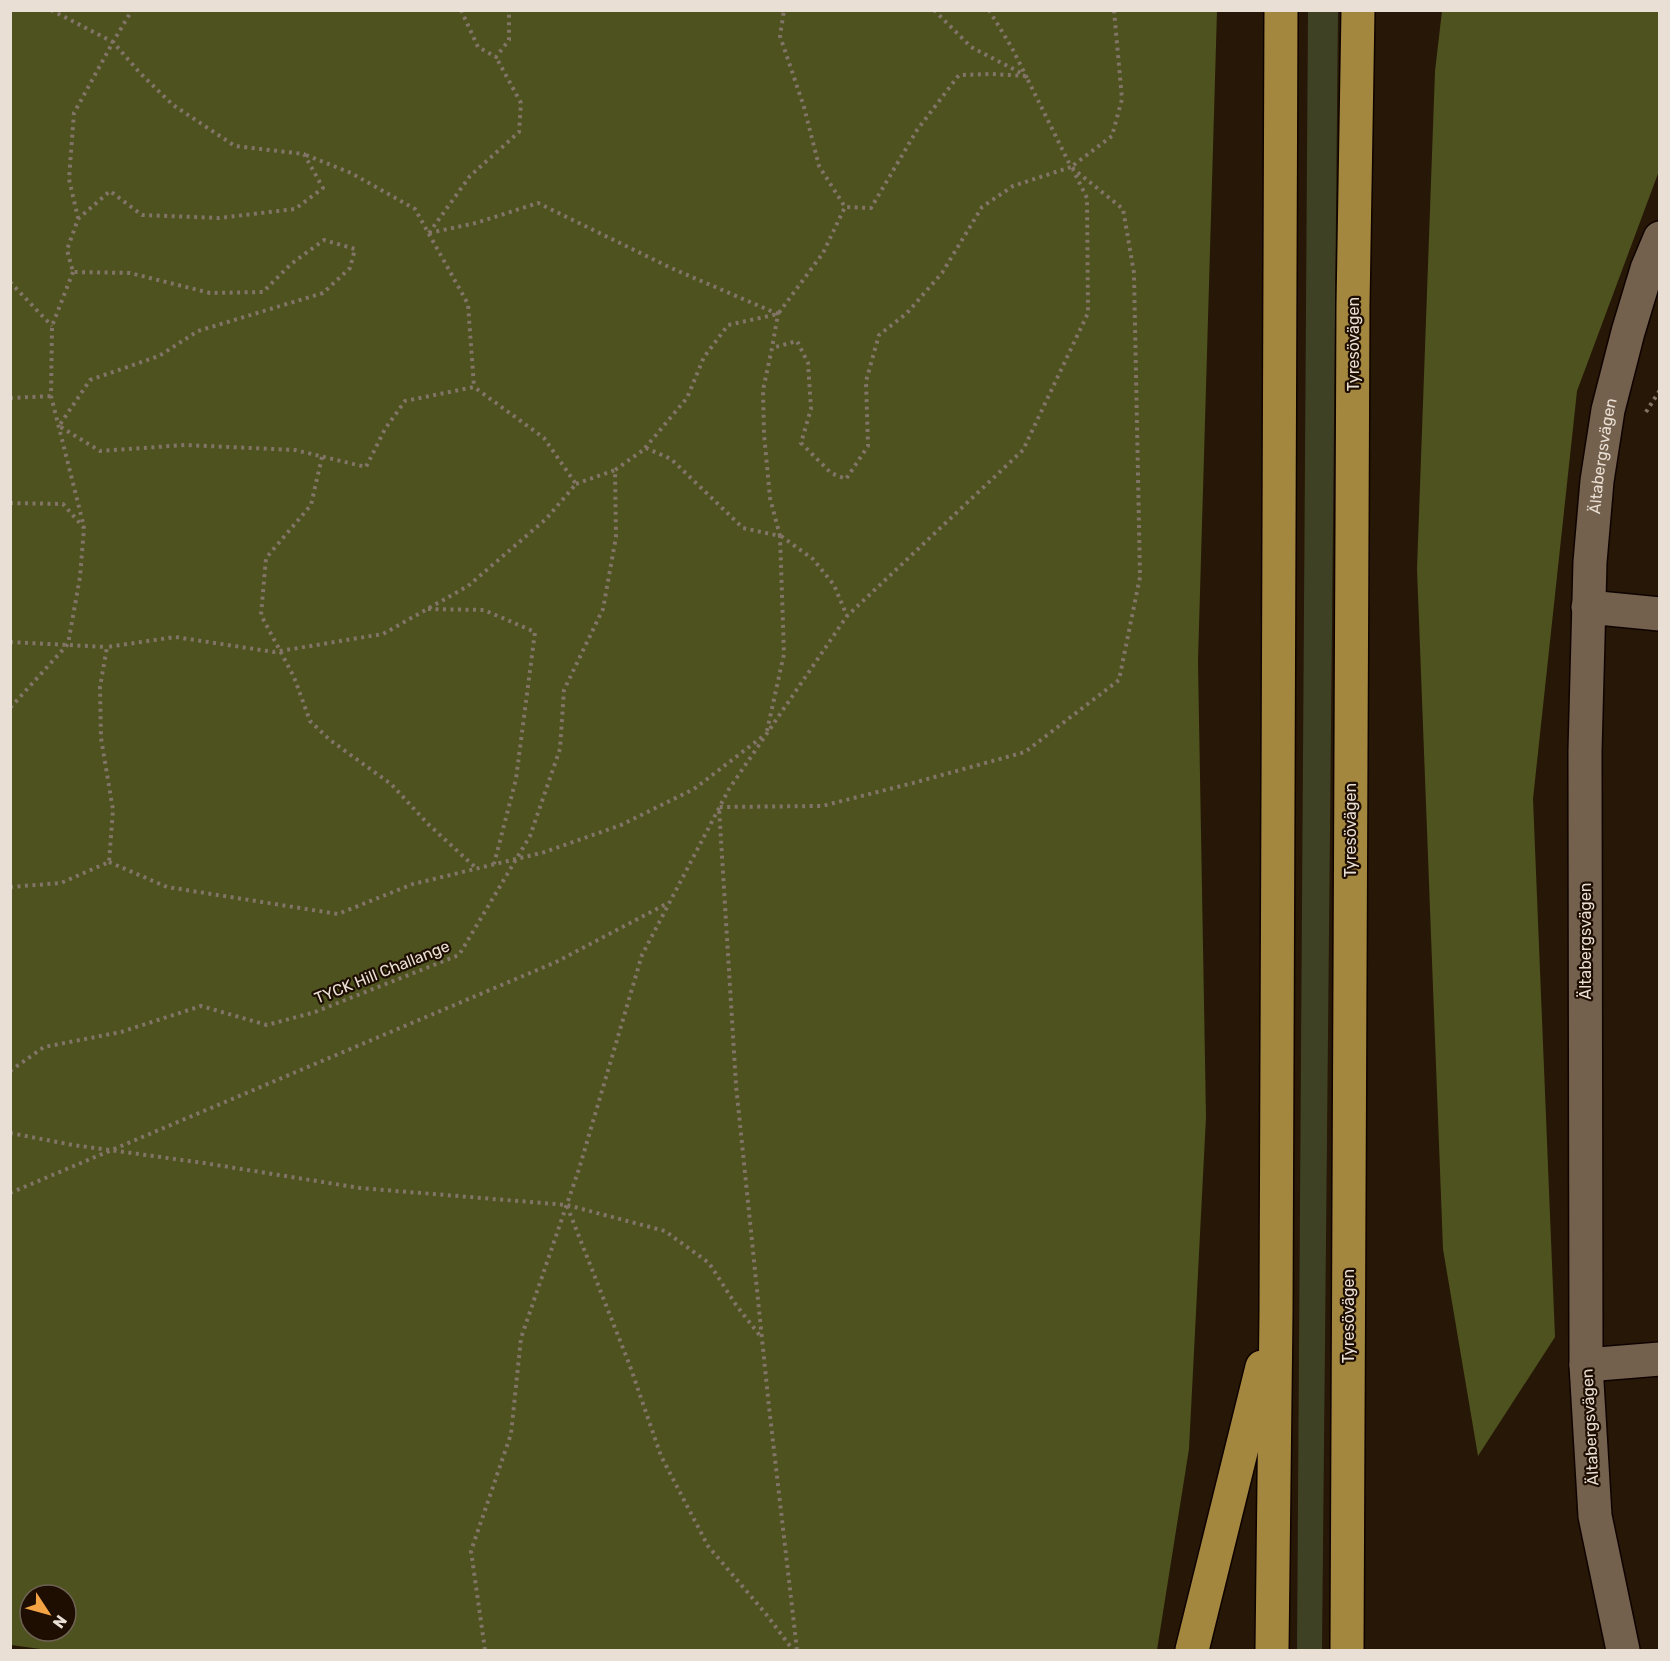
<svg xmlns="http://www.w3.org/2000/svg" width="1670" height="1661" font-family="Rubik,sans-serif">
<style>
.green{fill:#3e4124}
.forest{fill:#4d521f;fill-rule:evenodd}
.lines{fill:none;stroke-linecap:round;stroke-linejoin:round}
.minor-casing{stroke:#0f0300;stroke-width:36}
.highway-casing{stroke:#0f0300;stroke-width:36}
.path{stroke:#827466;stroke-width:4;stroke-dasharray:3 4.5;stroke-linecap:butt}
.minor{stroke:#73604d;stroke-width:33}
.highway{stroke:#a4873f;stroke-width:33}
.labels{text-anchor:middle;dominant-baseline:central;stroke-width:4.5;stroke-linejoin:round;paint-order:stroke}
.street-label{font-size:16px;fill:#eadfd4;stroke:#1d0e01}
</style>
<rect width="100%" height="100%" fill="#271706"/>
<path class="green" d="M1338,10l-16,1640h-25l11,-1639z"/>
<g class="forest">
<path d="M11,10l1206,1 -19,650 8,456 -17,332 -32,201h-1109l-37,-5zM30,1595h36v36h-36z"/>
<path d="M1442,11h218l-1,160 -82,220 -44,408 22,538 -77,119 -35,-207 -26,-680 18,-498z"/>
</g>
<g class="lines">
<g class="minor-casing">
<g id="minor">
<path d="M1588,607l72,7"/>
<path d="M1586,1365l74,-6"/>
<path id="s1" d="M1623,1650l-28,-134 -9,-151 -1,-614 5,-189 7,-81 11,-71 20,-78 19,-63 13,-31"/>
</g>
</g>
<g class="highway-casing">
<g id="highway">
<path d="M1192,1650l70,-283"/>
<path d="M1272,1650l4,-337 5,-1303"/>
<path d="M1347,1650l6,-1345 5,-295"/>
</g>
</g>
<g class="path">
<path d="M51,10l62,32 -39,71 -5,66 9,39"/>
<path d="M461,10l17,37 18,10 13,-17v-30"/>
<path d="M934,10l37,37 52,27"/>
<path d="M989,10l23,38 15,30"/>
<path d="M306,155l45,18 64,36 53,95 6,83"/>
<path d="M429,233l47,-10 62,-20 133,65 107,46 -6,34"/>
<path d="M429,233l41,-57 49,-44 2,-29 -25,-46"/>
<path d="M73,272l-21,54 -1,70 33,131"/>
<path d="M10,282l42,44"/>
<path d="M10,398l41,-2"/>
<path d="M1646,412l14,-22"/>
<path d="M645,448l42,-50 17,-41 24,-32 50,-11 45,-61 22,-46"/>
<path d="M322,457l-11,48 -45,53 -5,57 33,62 16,44 20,19 61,44 37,40 48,44"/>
<path d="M576,484l39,-14"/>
<path d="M10,503l53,1 21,24 -4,49 -12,67 -58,64"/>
<path d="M781,536l32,23 21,26 13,31"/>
<path d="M428,609l56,1 51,22 -19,147 -22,85"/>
<path d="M10,642l97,5"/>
<path d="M767,731l17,-77 -4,-118"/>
<path d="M109,862l58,25 171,27 75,-30 132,-32 76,-27 73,-36 68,-52"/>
<path d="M10,887l51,-4 48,-21 4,-52 -12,-72 -1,-51 7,-40 68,-10 99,15 109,-18 85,-48 78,-67 30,-35 -32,-46 -70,-51 -69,14 -20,28 -19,38 -71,-17 -110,-5 -85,6 -41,-25 31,-46 69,-24 39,-25 125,-38 27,-25 5,-19 -31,-9 -33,24 -28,28 -53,1 -80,-20 -57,-1 -6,-22 11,-31 32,-28 32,24 77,3 76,-9 28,-21 -19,-34 -69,-8 -62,-41 -33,-32 -27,-31 19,-32"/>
<path d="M10,1071l34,-24 77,-15 80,-26 66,19 48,-13 144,-57 71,-119 30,-87 4,-59 39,-81 13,-72 -1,-67 31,-22 25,11 72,69 37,8 -10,-38 -6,-64 -1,-44 9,-42 25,-7 11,22 3,46 -10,34 30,30 15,6 22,-33 -2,-65 13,-46 28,-22 35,-40 40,-66 31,-21 58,-19 -45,-91 -34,-2 -33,1 -42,55 -46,78 -26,-1 -26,-41 -15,-59 -24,-71 4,-26"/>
<path d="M10,1133l63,12 131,18 156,25 207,17 98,26 44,32 27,42 25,32"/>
<path d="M10,1193l546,-231 112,-59"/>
<path d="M567,1206l63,160 31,90 47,90 58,68 27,36"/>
<path d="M485,1650l-14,-99 40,-117 10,-96 58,-169 63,-214 87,-166 118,-173 176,-166 65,-137 -1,-115 -14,-28"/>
<path d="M797,1650l-28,-243 -33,-322 -17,-278 103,-1 91,-23 112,-31 94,-72 21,-103 -6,-304 -11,-64 -52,-42 41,-31 10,-37 -8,-89"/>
</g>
<use href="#minor" class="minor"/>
<use href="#highway" class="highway"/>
</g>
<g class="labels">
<g class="street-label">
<text transform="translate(1353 344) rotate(-90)">Tyresövägen</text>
<text stroke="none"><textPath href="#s1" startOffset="1198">Ältabergsvägen</textPath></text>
<text transform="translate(1350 830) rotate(-90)">Tyresövägen</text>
<text transform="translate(1585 941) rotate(-90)">Ältabergsvägen</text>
<text transform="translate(382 972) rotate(-22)">TYCK Hill Challange</text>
<text transform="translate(1348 1316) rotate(-90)">Tyresövägen</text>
<text transform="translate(1590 1427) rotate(-93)">Ältabergsvägen</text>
</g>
</g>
<rect width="1670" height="1661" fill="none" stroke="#eadfd4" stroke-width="24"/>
<g transform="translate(48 1613) rotate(126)"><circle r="28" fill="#1d0e01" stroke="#6f6255" stroke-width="1.5"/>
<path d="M0-4.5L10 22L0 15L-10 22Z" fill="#f4a344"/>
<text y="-9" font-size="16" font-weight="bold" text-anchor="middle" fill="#eadfd4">N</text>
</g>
</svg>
